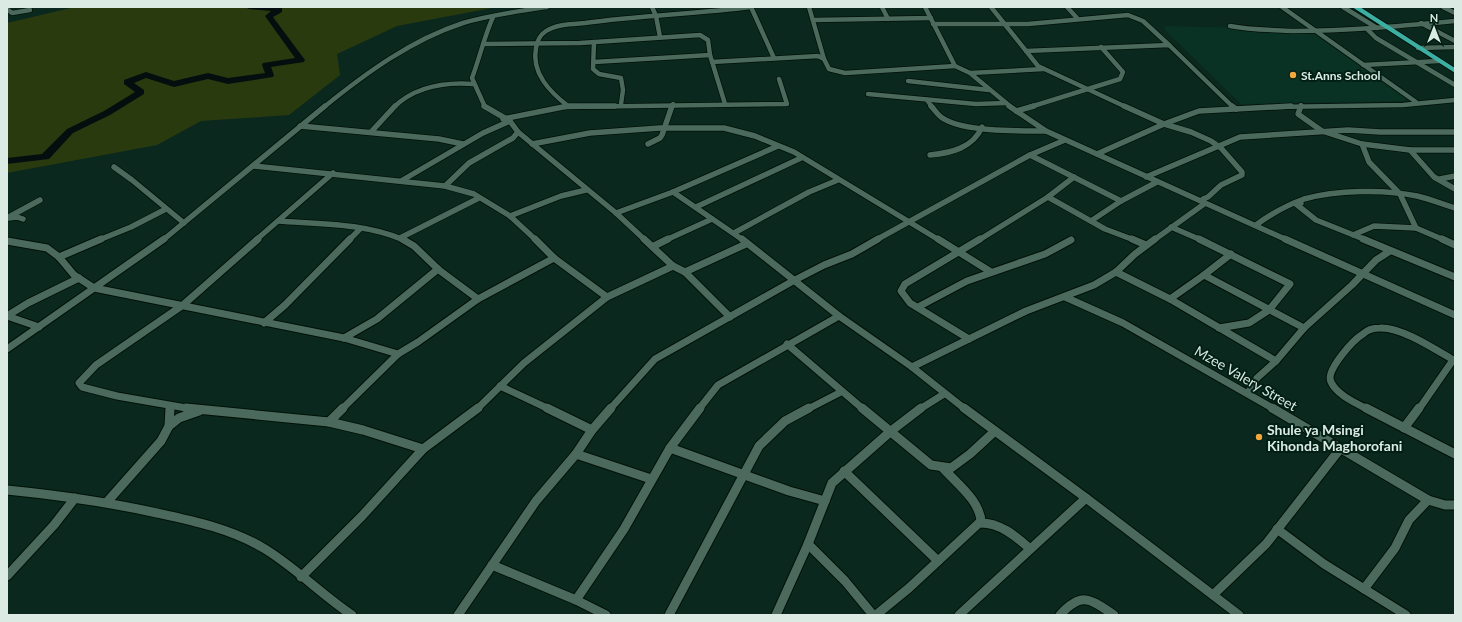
<svg xmlns="http://www.w3.org/2000/svg" width="1462" height="622" font-family="Lato,sans-serif">
<style>
.built{fill:#0a3224}
.green{fill:#293b0e}
.lines{fill:none;stroke-linecap:round;stroke-linejoin:round}
.river{fill:#040e0f;fill-rule:evenodd}
.street-far3-casing{stroke:#001108;stroke-width:6}
.street-far2-casing{stroke:#001108;stroke-width:7}
.street-far1-casing{stroke:#001108;stroke-width:9}
.street-casing{stroke:#001108;stroke-width:11}
.highway-casing{stroke:#001108;stroke-width:2}
.street-far3{stroke:#4b695c;stroke-width:4.5}
.street-far2{stroke:#4b695c;stroke-width:5.5}
.street-far1{stroke:#4b695c;stroke-width:7}
.street{stroke:#4b695c;stroke-width:9}
.highway{fill:#3caea2;fill-rule:evenodd}
.poi-dot{fill:#efa73e;stroke:#021f15;stroke-width:1.5}
.labels{text-anchor:middle;dominant-baseline:central;stroke-width:4;stroke-linejoin:round;paint-order:stroke}
.far-poi-label{font-size:12px;font-weight:bold;fill:#dbebe4;stroke:#021f15;text-anchor:start}
.street-label{font-size:14px;fill:#dbebe4;stroke:#021f15}
.poi-label{font-size:14px;font-weight:bold;fill:#dbebe4;stroke:#021f15;text-anchor:start}
</style>
<rect width="100%" height="100%" fill="#0b281e"/>
<path class="built" d="M1166,26l143,4 98,69 -4,2 -162,3 -77,-75z"/>
<path class="green" d="M75,7h422l-100,19 -60,28 3,21 -51,40 -88,6 -44,24 -150,28v-150z"/>
<g class="lines">
<path class="river" d="M245,7l37,1v4l-9,5 32,43 -1,2 -33,5 3,8 -1,2 -45,7 -20,-5 -34,8 -28,-9 -12,5 10,7v4l-34,21 -37,18 -24,26 -42,5v-6l35,-4 25,-25 37,-18 31,-19 -11,-8v-4l22,-8 28,9 34,-8 20,5 37,-5 -3,-8 1,-2 32,-5 -30,-42 6,-5 -22,-2z"/>
<g class="street-far3-casing">
<g id="street-far3">
<path d="M652,7l4,9 4,21"/>
<path d="M751,7l23,51"/>
<path d="M809,7l15,52"/>
<path d="M882,7l6,12"/>
<path d="M925,7l30,59 15,7 41,34"/>
<path d="M991,7l47,59 88,41"/>
<path d="M1067,7l10,11"/>
<path d="M1282,7l134,95"/>
<path d="M1343,7l34,21"/>
<path d="M1443,7l12,6"/>
<path d="M7,9l5,4 18,-3"/>
<path d="M813,20l118,-2"/>
<path d="M1421,23l34,18"/>
<path d="M933,24h95l100,-9 15,6 26,24"/>
<path d="M1230,26c21,4 42,4 64,5 54,0 107,-5 161,-10"/>
<path d="M1367,29l9,9 79,47"/>
<path d="M594,42l-1,27 6,5 22,4 2,12 -2,14"/>
<path d="M483,44l97,-1 120,-8 8,5 2,15 15,49"/>
<path d="M1418,48l37,-1"/>
<path d="M1026,51l143,-6 64,62"/>
<path d="M594,62l116,-7"/>
<path d="M712,62l106,-6 6,3 5,10 16,4 110,-7"/>
<path d="M1363,65l76,-4"/>
<path d="M970,73l74,-4"/>
<path d="M908,81l81,9"/>
<path d="M868,94l108,10 30,-1"/>
<path d="M927,100l5,7"/>
<path d="M568,106c-18,-14 -37,-33 -32,-58 1,-7 4,-13 10,-17 11,-7 27,-7 39,-8 55,-8 111,-9 166,-16"/>
<path d="M324,107c42,-34 87,-67 139,-84 27,-8 56,-12 84,-16"/>
<path d="M394,107c21,-20 51,-25 79,-23"/>
<path d="M485,107l-13,-29c8,-21 12,-41 21,-61"/>
<path d="M565,107l222,-3 -8,-25"/>
<path d="M672,107l1,-3"/>
<path d="M1030,107l90,-28 3,-7 -22,-25"/>
<path d="M1274,107l129,-2 52,-5"/>
<path d="M1300,107l1,-2"/>
</g>
</g>
<g class="street-far2-casing">
<g id="street-far2">
<path d="M484,106l26,15 8,11 98,81 29,27"/>
<path d="M931,106c4,4 7,10 13,13 22,13 75,12 101,12"/>
<path d="M1009,106l37,25 241,109"/>
<path d="M1124,106l40,18 27,8 20,9 10,7 21,24v3l-21,10 -13,12 -5,2 1,5 -50,36"/>
<path d="M1232,106l4,3"/>
<path d="M1301,106l-3,8 24,17 40,13 7,18 31,32 16,34"/>
<path d="M1016,111l18,-5"/>
<path d="M503,119l65,-13h47"/>
<path d="M300,126l139,13 24,5"/>
<path d="M371,132l24,-26"/>
<path d="M532,144l58,-11 70,-5h64l31,8 39,16 145,88"/>
<path d="M648,144l12,-6 2,-3 10,-29"/>
<path d="M1362,144l48,6h45"/>
<path d="M1410,150l24,27 21,12"/>
<path d="M1097,154l67,-30 35,-13 92,-5"/>
<path d="M930,155c21,-2 43,-7 52,-28"/>
<path d="M1030,155l91,46"/>
<path d="M253,166l192,20 29,8 36,22 26,24"/>
<path d="M114,167l18,13 52,43"/>
<path d="M1146,177l94,-40 108,-7 32,2h75"/>
<path d="M1440,179l15,-3"/>
<path d="M401,181l82,-48 27,-12"/>
<path d="M445,186l24,-23 44,-25 5,-6"/>
<path d="M673,192l70,48"/>
<path d="M1048,197l57,32 29,11"/>
<path d="M1301,203l-5,1 20,16 50,20"/>
<path d="M696,207l105,-49"/>
<path d="M616,213l57,-21 105,-46"/>
<path d="M510,216l51,-20 25,-6"/>
<path d="M7,218l33,-18"/>
<path d="M9,218l8,-1 6,2"/>
<path d="M278,221c42,3 87,2 126,19"/>
<path d="M1091,221l30,-20 36,-19"/>
<path d="M1256,225c15,-11 31,-20 48,-26 32,-9 81,-10 113,-3 13,3 25,8 38,12"/>
<path d="M1171,227l30,13"/>
<path d="M734,233l75,-41 29,-12"/>
<path d="M1353,235l21,-9 42,2 28,12"/>
<path d="M400,238l79,-40"/>
<path d="M99,240l32,-13 35,-18"/>
<path d="M163,240l162,-134"/>
<path d="M256,240l77,-67"/>
<path d="M349,240l11,-11"/>
<path d="M666,240l46,-21"/>
<path d="M876,240l154,-85 35,-15"/>
<path d="M979,240l69,-43 26,-20"/>
</g>
</g>
<g class="street-far1-casing">
<g id="street-far1">
<path d="M402,239l12,7 25,24 39,29"/>
<path d="M535,239l19,19 53,39"/>
<path d="M644,239l29,27 12,6 45,45"/>
<path d="M938,239l53,33"/>
<path d="M1132,239l14,6"/>
<path d="M1199,239l91,45 -21,26 -20,13 -30,5"/>
<path d="M1285,239l170,76"/>
<path d="M1363,239l92,38"/>
<path d="M1442,239l13,6"/>
<path d="M7,241l40,7 12,9 15,18 20,13 250,50 54,16"/>
<path d="M654,246l14,-7"/>
<path d="M1231,254l-27,21 100,53"/>
<path d="M59,257l42,-18"/>
<path d="M685,272l61,-28"/>
<path d="M1116,272l54,27 106,62"/>
<path d="M1065,297l58,26 151,86"/>
<path d="M1170,299l34,-24"/>
<path d="M918,307l49,-26 78,-27 26,-14"/>
<path d="M7,316l21,-13 51,-25"/>
<path d="M7,316l32,11"/>
<path d="M839,316l73,51 53,42"/>
<path d="M264,323l21,-18 65,-66"/>
<path d="M344,338l33,-19 61,-50"/>
<path d="M969,339l-59,-36 -9,-12 4,-7 75,-45"/>
<path d="M787,344l76,65"/>
<path d="M7,349l157,-110"/>
<path d="M912,367l114,-56 68,-26 22,-13 19,-18 20,-15"/>
<path d="M500,386l49,23"/>
<path d="M1248,393l9,-15 19,-17 28,-33 48,-43 24,-25 14,-9"/>
<path d="M170,409v-3"/>
<path d="M192,409l-75,-13 -35,-9 -3,-4 17,-18 87,-60 75,-66"/>
<path d="M342,409l56,-55 20,-12 60,-43 76,-41"/>
<path d="M477,409l47,-46 83,-66 66,-31"/>
<path d="M610,409l45,-50 138,-78 31,-16 28,-11 26,-15"/>
<path d="M699,409l19,-24 121,-69 -97,-77"/>
<path d="M808,409l33,-17"/>
<path d="M920,409l24,-15"/>
<path d="M1367,409c-11,-6 -30,-14 -36,-27 -6,-11 22,-42 32,-48 4,-4 11,-6 17,-6 22,-1 56,22 75,33"/>
<path d="M1419,409l34,-49"/>
</g>
</g>
<g class="street-casing">
<g id="street">
<path d="M186,408l143,14 34,8 60,19"/>
<path d="M547,408l45,22"/>
<path d="M862,408l69,57 20,3 19,-14 25,-23"/>
<path d="M964,408l122,90 153,117"/>
<path d="M1272,408l156,92 17,5h10"/>
<path d="M1366,408l89,46"/>
<path d="M329,422l14,-14"/>
<path d="M169,426l10,-8 20,-7"/>
<path d="M1404,428l15,-20"/>
<path d="M670,448l119,43 36,10"/>
<path d="M576,454l75,25"/>
<path d="M942,467c14,16 39,34 39,56"/>
<path d="M844,471l94,90"/>
<path d="M7,490c50,5 100,12 150,23 37,8 75,16 108,36 31,19 57,46 87,66"/>
<path d="M107,502l54,-61 8,-15 1,-18"/>
<path d="M1277,529l47,35 82,51"/>
<path d="M808,544l37,37 28,34"/>
<path d="M492,565l84,35 30,15"/>
<path d="M7,576l47,-51 21,-27"/>
<path d="M301,577l61,-61 61,-67 55,-41"/>
<path d="M1364,589l31,-41 14,-28 19,-20"/>
<path d="M1213,595l53,-51 74,-95"/>
<path d="M576,600l48,-71 46,-81 30,-40"/>
<path d="M458,615l78,-114 40,-47 16,-24 19,-22"/>
<path d="M669,615l90,-169 26,-25 24,-13"/>
<path d="M776,615l32,-71 24,-61 59,-52 30,-23"/>
<path d="M876,615l33,-27 70,-65c20,-1 37,13 51,26"/>
<path d="M959,615l127,-117"/>
<path d="M1060,615c22,-24 30,-16 54,0"/>
</g>
</g>
<g class="highway-casing">
<path id="highway" d="M1352,7h8l95,61v5z"/>
</g>
<use href="#street-far3" class="street-far3"/>
<use href="#street-far2" class="street-far2"/>
<use href="#street-far1" class="street-far1"/>
<use href="#street" class="street"/>
<use href="#highway" class="highway"/>
</g>
<g class="poi-dot">
<circle cx="1293" cy="75" r="4"/>
<circle cx="1259" cy="437" r="4"/>
</g>
<g class="labels">
<g class="far-poi-label">
<text x="1301" y="75">St.Anns School</text>
</g>
<g class="street-label">
<text transform="translate(1246 378) rotate(30)">Mzee Valery Street</text>
</g>
<g class="poi-label">
<text x="1267" y="429">Shule ya Msingi<tspan x="1267" dy="16">Kihonda Maghorofani</tspan></text>
</g>
</g>
<rect width="1462" height="622" fill="none" stroke="#dbebe4" stroke-width="16"/>
<g transform="translate(1434 28)" stroke="#021f15" stroke-width="3" paint-order="stroke">
<path d="M0-3L7 15L0 10L-7 15Z" fill="#dbebe4"/>
<text y="-6" font-size="11" font-weight="bold" text-anchor="middle" fill="#dbebe4">N</text>
</g>
</svg>
